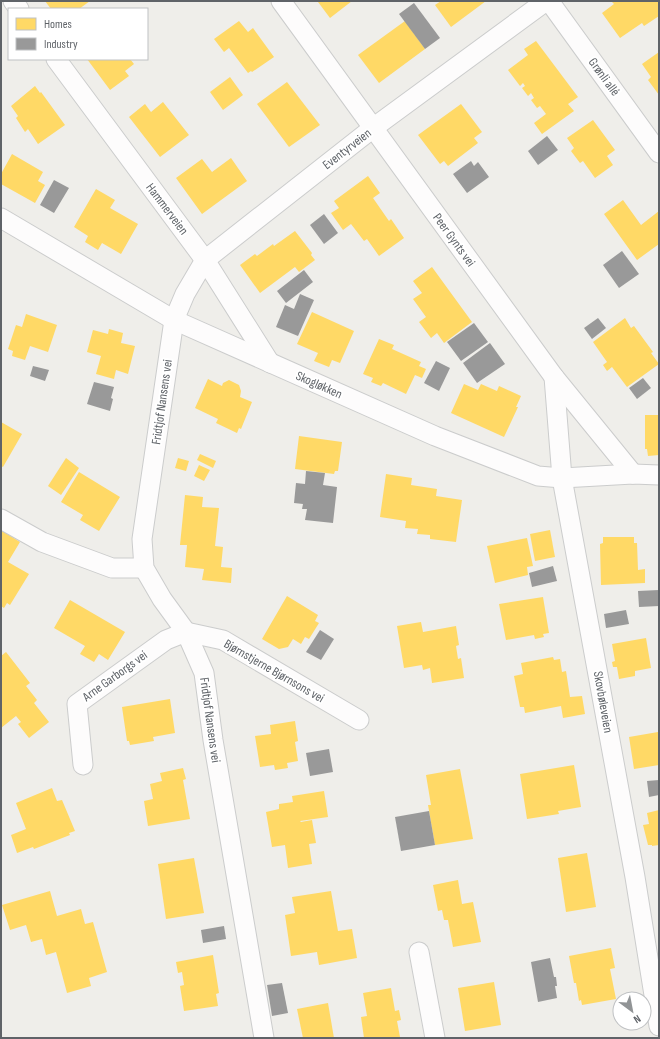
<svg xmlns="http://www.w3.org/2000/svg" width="660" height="1039" font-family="'Sofia Sans Condensed',sans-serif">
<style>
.homes{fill:#ffd966}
.industry{fill:#999}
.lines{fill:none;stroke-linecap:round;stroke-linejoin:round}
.minor-casing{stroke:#cbcccc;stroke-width:21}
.minor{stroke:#fdfcfc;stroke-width:19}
.labels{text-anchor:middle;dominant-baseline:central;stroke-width:4;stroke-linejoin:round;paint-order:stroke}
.street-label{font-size:13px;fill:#5f6368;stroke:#fff}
</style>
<rect width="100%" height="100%" fill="#efeeea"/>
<g class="homes">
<path d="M45,1h45l-11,8h-28z"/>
<path d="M320,1h32l-22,17 -12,-16z"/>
<path d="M441,1h45l-35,26 -16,-22z"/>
<path d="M613,1h46v15l-15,10 -2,-3 -22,15 -18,-25 12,-9 -2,-2z"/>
<path d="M239,21l9,11 5,-4 21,29 -22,15 -1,-1 -3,2 -19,-25 -5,4 -10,-13z"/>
<path d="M405,21l20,28 -46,34 -21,-28z"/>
<path d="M536,41l42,56 -10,7 6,7 -32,23 -8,-11 12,-9 -6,-8 -3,2 -6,-8 3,-2 -3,-5 -3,3 -6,-8 3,-2 -2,-3 -3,3 -12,-16 20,-15 -4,-6z"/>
<path d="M659,52v43l-11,-15 3,-3 -9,-13z"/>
<path d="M87,59h43l4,5 -9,7 4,5 -19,14z"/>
<path d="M230,77l13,18 -20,15 -13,-18z"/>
<path d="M287,82l33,43 -31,22 -32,-43z"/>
<path d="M35,86l5,7 1,-1 24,33 -27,19 -10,-15 -3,3 -9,-14 2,-2 -7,-10z"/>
<path d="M163,102l26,33 -29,22 -31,-40 16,-13 6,8z"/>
<path d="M461,104l21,28 -8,6 4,5 -30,23 -4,-5 -4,3 -22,-29z"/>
<path d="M593,120l22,30 -8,6 6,9 -18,13 -12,-17 -3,2 -9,-12 3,-3 -7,-10z"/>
<path d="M12,154l31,18 -5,9 7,4 -10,18 -34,-19v-10z"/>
<path d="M231,158l16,23 -45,33 -26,-36 26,-19 10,13z"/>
<path d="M368,176l12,17 -7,5 16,23 2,-2 13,19 -25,18 -12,-17 -3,2 -13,-17 -8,6 -12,-17 8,-5 -5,-7z"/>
<path d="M96,189l19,11 -5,8 28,16 -17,30 -19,-11 -4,7 -13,-8 3,-6 -14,-9z"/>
<path d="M623,200l18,25 18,-14v33l-22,16 -33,-46z"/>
<path d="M295,231l17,22 -1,2 4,5 -16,12 -4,-5 -35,26 -20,-28 15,-11 2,2 16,-12 1,2z"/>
<path d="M432,267l40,55 -28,21 -7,-10 -6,5 -12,-16 7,-5 -13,-18 9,-6 -9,-12z"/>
<path d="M312,312l42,19 -14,32 -8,-3 -3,7 -15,-6 4,-8 -21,-9z"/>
<path d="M26,314l31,11 -9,27 -18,-6 -5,14 -13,-4 1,-5 -5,-2 8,-24 6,2z"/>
<path d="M625,318l6,10 3,-2 19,26 -2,1 8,11 -32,23 -15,-20 -5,4 -4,-6 4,-3 -14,-20z"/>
<path d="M109,329l14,4 -2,10 14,3 -7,28 -12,-4 -2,9 -18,-5 5,-18 -14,-4 6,-22 15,4z"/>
<path d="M379,339l15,6 -2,4 29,13 -2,4 7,3 -4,9 -7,-3 -9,19 -23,-11 -2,3 -10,-4 2,-4 -10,-4z"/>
<path d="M208,379l14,7 1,-3 6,-3 10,5 2,6 -1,6 12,5 -11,27 -2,-1 -2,5 -21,-10 2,-4 -23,-11z"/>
<path d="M464,384l14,6 3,-6 16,7 2,-5 22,10 -5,11h2l-14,30 -53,-24z"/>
<path d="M645,415h14v40l-11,1 -1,-7h-2z"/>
<path d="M1,422l21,12 -19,33 -2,-1z"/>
<path d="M299,436l43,6 -4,29h-3l-1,3 -39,-5z"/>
<path d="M200,454l16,7 -3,7 -16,-8z"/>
<path d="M66,458l13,10 -18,27 -13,-9z"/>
<path d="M178,458l11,3 -3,10 -11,-3z"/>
<path d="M199,465l11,5 -6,11 -10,-5z"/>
<path d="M79,472l41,25 -21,34 -19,-11 3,-5 -22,-13z"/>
<path d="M386,474l26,4 -1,7 26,4 -1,7 26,4 -6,42 -26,-3v-4l-13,-1 1,-5 -13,-1 1,-7 -26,-4z"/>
<path d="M185,495l18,2 -1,10 17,1 -4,38 8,1 -2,20 11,1 -1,15 -29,-3 2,-11 -19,-2 2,-22h-7z"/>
<path d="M1,530l19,12 -12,20 21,12 -19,31 -3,-2 -3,5 -3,-2z"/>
<path d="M550,530l5,27 -20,4 -5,-27z"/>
<path d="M603,537h31v6h3l1,27 7,-1v14l-44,2 -1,-41 3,-1z"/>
<path d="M527,538l6,28 -6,1 1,8 -33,8 -8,-37z"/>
<path d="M287,596l31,19 -3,6 4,2 -10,16 -4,-2 -4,7 -8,-5 -5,8 -9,2 -17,-10z"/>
<path d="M543,597l6,36 -6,1 1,3 -9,2 -1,-4 -28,5 -7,-36z"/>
<path d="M70,600l55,32 -17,28 -9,-6 -5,8 -14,-8 5,-8 -31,-18z"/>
<path d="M421,622l2,10 33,-6 3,19 -3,1 2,13 3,-1 3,20 -32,5 -2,-15 -7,2 -1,-5 -18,3 -7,-42z"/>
<path d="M646,638l5,30 -16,3v5l-16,3 -2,-12h-4l-1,-5 3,-1 -3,-17z"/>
<path d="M6,652l24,31 -4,3 11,14 -3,3 15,19 -20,16 -11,-14 3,-2 -5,-6 -15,12v-72z"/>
<path d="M553,657l1,3 6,-1 2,13 4,-1 4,26 12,-1 3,18 -22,4 -2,-12 -36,7 -1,-6h-4l-6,-31 9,-2 -2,-11z"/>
<path d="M170,699l5,34 -22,4 1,4 -24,4 -1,-4h-2l-5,-34z"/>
<path d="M295,721l3,20 -3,1 3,19 -11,2 1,5 -13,2 -1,-5 -14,2 -5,-31 16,-2 -1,-9z"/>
<path d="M658,732l1,33 -25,4 -5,-32z"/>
<path d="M574,765l7,42 -23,4 1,3 -32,5 -7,-45z"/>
<path d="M183,768l3,11 -3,1 7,39 -42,7 -4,-25 9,-2 -3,-15 12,-3 -2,-8z"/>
<path d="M460,769l13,70 -38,6 -7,-40h3l-5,-30z"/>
<path d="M52,788l5,13 5,-1 13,31 -6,2 1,2 -36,14 -1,-2 -16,6 -6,-18 15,-6 -10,-26z"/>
<path d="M324,791l4,26 -28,4 1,1 11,-2 4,23 -7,1 3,20 -24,4 -3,-23 -13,2 -6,-35 13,-3v-5l14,-2 -1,-6z"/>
<path d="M659,810v35l-7,1v-1h-4l-5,-20 6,-1 -2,-11z"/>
<path d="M587,853l9,54 -30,5 -8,-54z"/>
<path d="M194,858l10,55 -38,6 -8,-55z"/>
<path d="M458,880l4,24 11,-2 8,40 -28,5 -5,-27h-4l-2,-10 -4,1 -5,-26z"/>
<path d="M50,891l7,25 24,-7 4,15 8,-2 14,50 -18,6 2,8 -24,7 -11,-41 -10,3 -4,-16 -11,3 -5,-17 -16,5 -8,-25z"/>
<path d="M331,891l7,40 14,-2 5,29 -38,7 -2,-13 -26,4 -6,-41 10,-2 -3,-16z"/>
<path d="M611,948l4,20 -5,1 6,30 -34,6 -1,-5 -2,1 -3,-18h-2l-5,-27z"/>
<path d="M213,955l6,38 -3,1 2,12 -34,5 -4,-25 4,-1 -2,-13 -4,1 -2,-11z"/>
<path d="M494,982l7,43 -36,6 -7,-43z"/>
<path d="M391,988l4,23 4,-1 2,10 -4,1 3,16 -36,1 -3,-21 6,-1 -4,-23z"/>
<path d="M328,1003l6,35h-31l-6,-29z"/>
</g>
<g class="industry">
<path d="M414,3l26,35 -15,11 -26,-35z"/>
<path d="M547,136l11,14 -20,15 -10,-14z"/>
<path d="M471,161l3,5 4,-4 11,15 -22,16 -14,-19z"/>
<path d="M54,180l15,8 -15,25 -14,-8z"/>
<path d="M324,214l14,19 -14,11 -14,-19z"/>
<path d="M622,251l17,23 -20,14 -16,-23z"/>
<path d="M304,270l9,12 -27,21 -9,-12z"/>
<path d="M300,294l14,6 -16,36 -22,-9 9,-22 9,4z"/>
<path d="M598,318l8,10 -14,11 -8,-11z"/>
<path d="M474,323l14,19 -27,19 -14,-19z"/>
<path d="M490,343l15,21 -28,19 -14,-20z"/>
<path d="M436,361l14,7 -11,23 -15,-8z"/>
<path d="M33,366l16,4 -4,11 -15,-5z"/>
<path d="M643,378l8,10 -14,11 -8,-11z"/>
<path d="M94,382l20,5 -3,11 2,1 -3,12 -23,-7z"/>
<path d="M306,471l19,2 -2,12 14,2 -4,36 -28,-3 2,-11h-5l1,-5 -9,-1 2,-20 9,1z"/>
<path d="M553,566l4,15 -25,6 -3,-14z"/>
<path d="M659,590v16l-20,1 -1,-16z"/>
<path d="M626,610l3,14 -23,4 -2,-14z"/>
<path d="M320,630l14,9 -13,21 -15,-8z"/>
<path d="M329,749l4,23 -23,4 -4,-23z"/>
<path d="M659,780v15l-10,2 -2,-16z"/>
<path d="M429,811l6,34 -34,6 -6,-34z"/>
<path d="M224,926l2,13 -23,4 -2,-13z"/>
<path d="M550,958l4,19h2l1,9h-2l2,12 -19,4 -7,-40z"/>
<path d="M282,983l6,30 -16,3 -5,-31z"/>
</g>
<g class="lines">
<g class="minor-casing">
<g id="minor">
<path d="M13,1l6,8"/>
<path d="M281,1l273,376 79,97"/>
<path d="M549,1l110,152"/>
<path d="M56,59l149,201 65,103"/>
<path d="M1,218l173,102 261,116 103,40 24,2 71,-4 26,1"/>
<path d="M554,377l8,101 73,399 24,149"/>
<path d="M1,519l41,23 70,26h32"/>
<path d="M83,765l-6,-61 89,-64 20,-8 37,8 136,80"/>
<path d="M419,952l16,86"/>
<path d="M264,1038l-51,-298 -9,-67 -18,-41 -24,-33 -18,-31 -2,-29 32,-219 11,-26 20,-34 168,-132 173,-127"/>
</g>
</g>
<use href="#minor" class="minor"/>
</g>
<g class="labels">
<g class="street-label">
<text transform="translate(604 77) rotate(54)">Grønli allé</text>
<text transform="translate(347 149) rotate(-38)">Eventyrveien</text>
<text transform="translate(167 209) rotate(53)">Hammerveien</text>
<text transform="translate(454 240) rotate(54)">Peer Gynts vei</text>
<text transform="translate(319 385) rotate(24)">Skogløkken</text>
<text transform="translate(162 402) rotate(-82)">Fridtjof Nansens vei</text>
<text transform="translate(274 671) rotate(30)">Bjørnstjerne Bjørnsons vei</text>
<text transform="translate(115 676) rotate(-36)">Arne Garborgs vei</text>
<text transform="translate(603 702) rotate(80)">Skovbøleveien</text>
<text transform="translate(210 720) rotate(82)">Fridtjof Nansens vei</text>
</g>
</g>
<rect width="660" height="1039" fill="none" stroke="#5f6368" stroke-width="4"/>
<rect x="8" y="8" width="140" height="52" fill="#ffffff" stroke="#bfc1c3"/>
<rect x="16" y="18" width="20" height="12" fill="#ffd966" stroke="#bfc1c3"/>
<text x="44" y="28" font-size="12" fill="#5f6368">Homes</text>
<rect x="16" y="38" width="20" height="12" fill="#999999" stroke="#bfc1c3"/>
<text x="44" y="48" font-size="12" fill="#5f6368">Industry</text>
<g transform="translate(632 1011) rotate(148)"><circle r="19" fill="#ffffff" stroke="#bfc1c3"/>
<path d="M0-3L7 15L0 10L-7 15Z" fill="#919496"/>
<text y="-6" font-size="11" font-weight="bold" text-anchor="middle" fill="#5f6368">N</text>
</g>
</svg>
